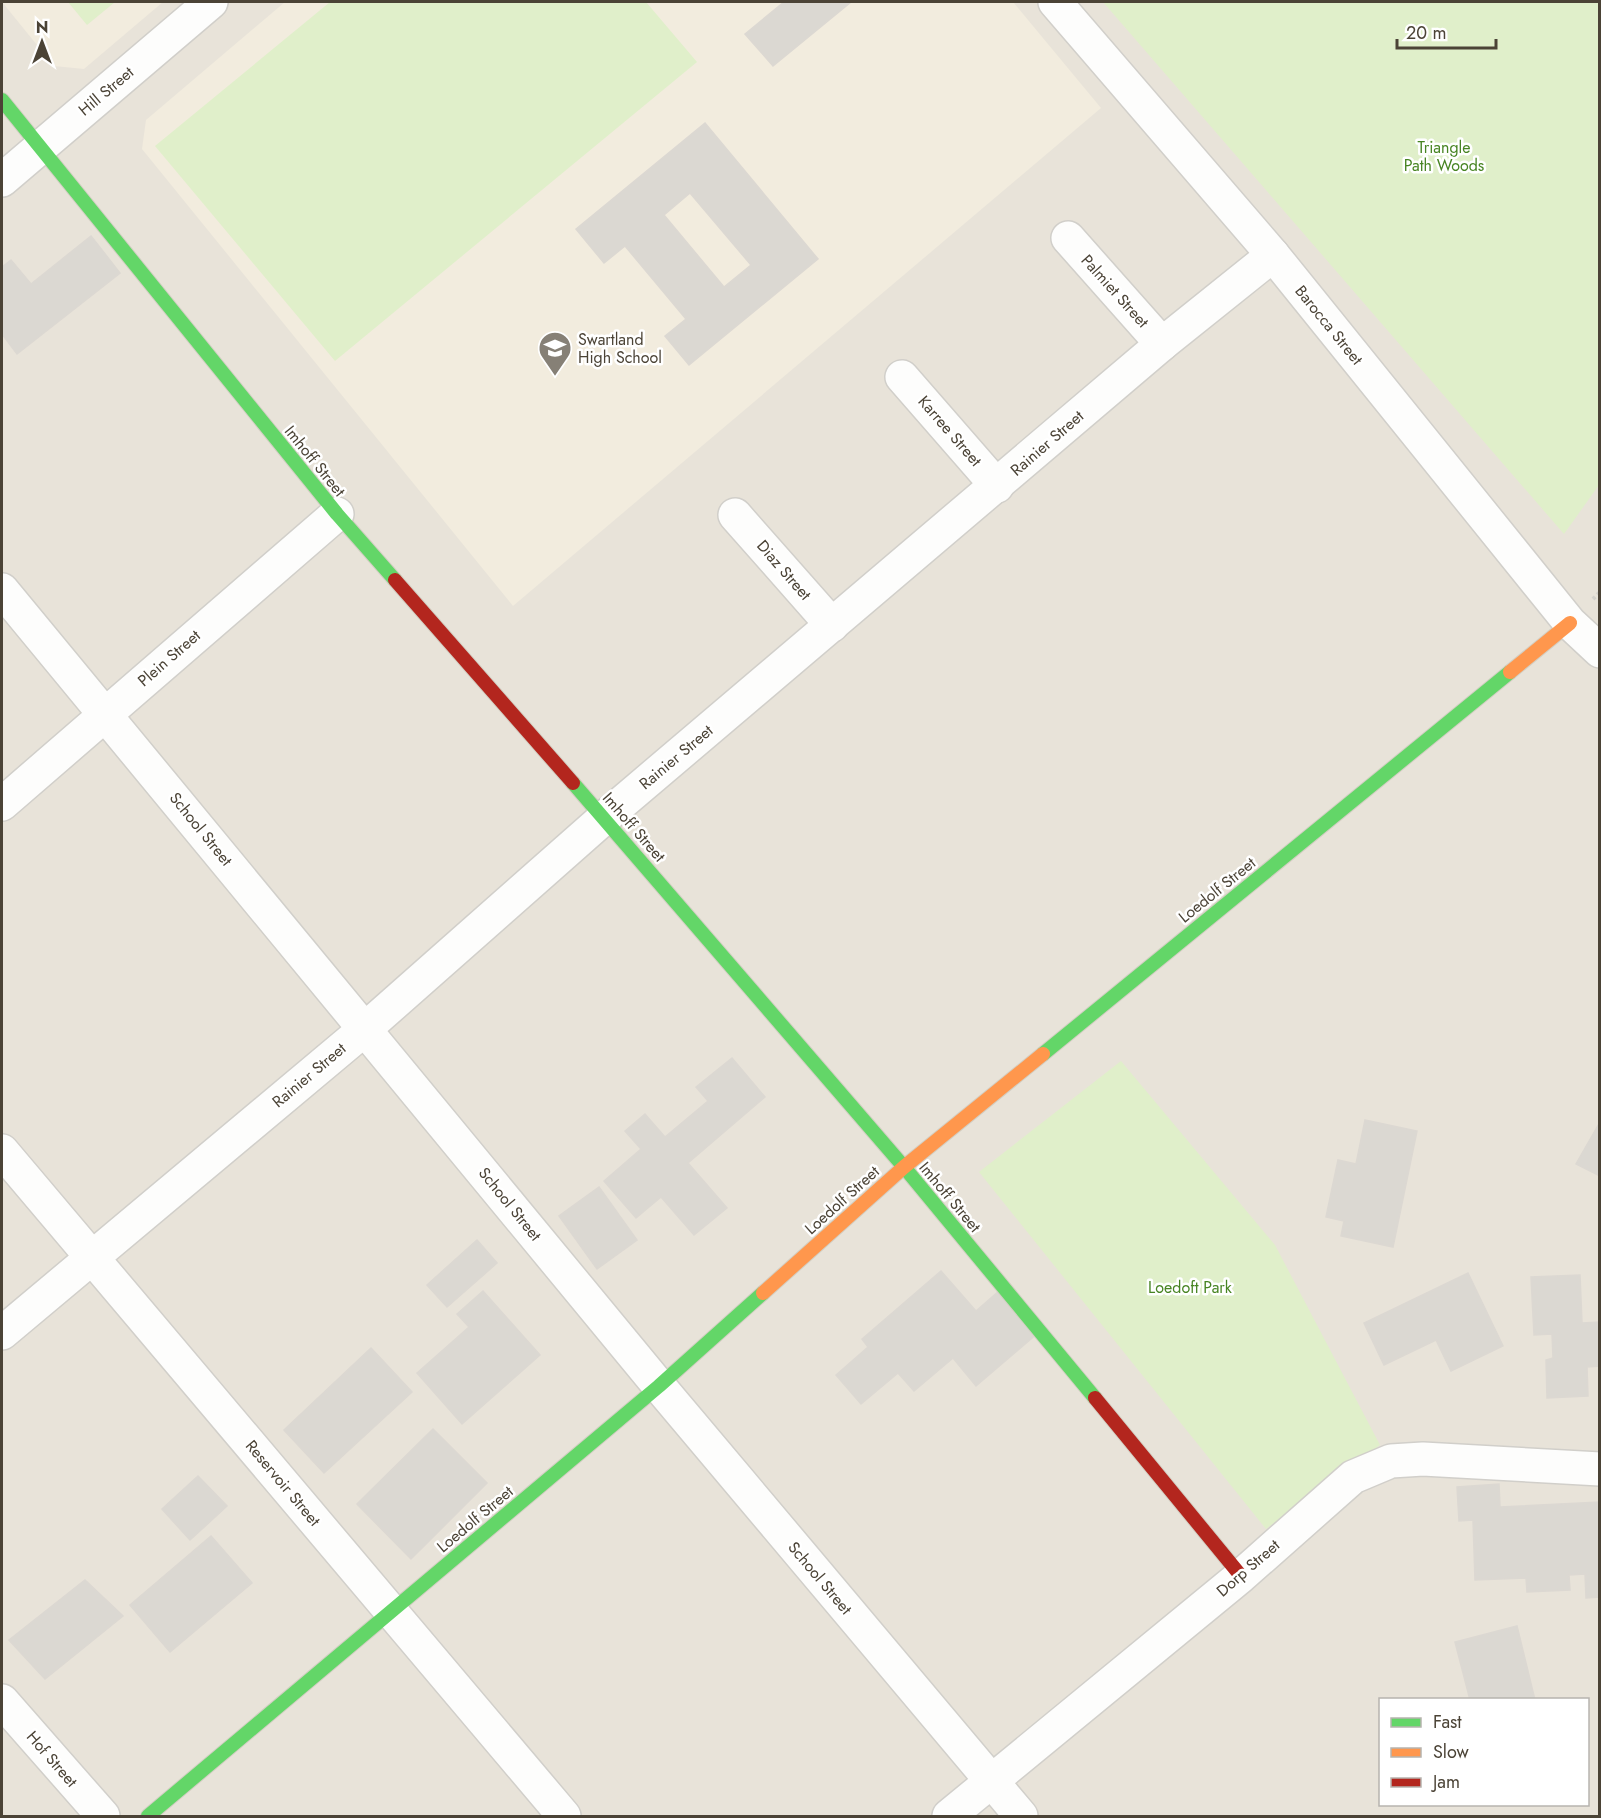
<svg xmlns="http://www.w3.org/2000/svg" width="1601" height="1818" font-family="Jost,sans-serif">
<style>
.residential{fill:#e8e3d9;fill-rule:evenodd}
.education{fill:#f2ecde}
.green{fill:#e0efca}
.building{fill:#dbd8d2;stroke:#dcd8d2;stroke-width:1.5;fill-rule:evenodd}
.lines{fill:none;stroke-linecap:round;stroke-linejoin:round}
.street-casing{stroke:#d1cfca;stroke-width:36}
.fast-casing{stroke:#d3cfc3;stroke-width:16}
.slow-casing{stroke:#d3cfc3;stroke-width:16}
.jam-casing{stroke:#d3cfc3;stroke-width:16}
.path{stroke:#d3d1cb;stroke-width:4;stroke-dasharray:3 3;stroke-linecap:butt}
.street{stroke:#fdfdfc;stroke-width:33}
.fast{stroke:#63d668;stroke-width:14}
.slow{stroke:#ff974d;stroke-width:14}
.jam{stroke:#b3261e;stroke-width:14}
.labels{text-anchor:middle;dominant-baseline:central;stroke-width:5;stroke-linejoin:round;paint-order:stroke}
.street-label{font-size:16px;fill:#4b4336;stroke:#fff}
.park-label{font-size:16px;fill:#478422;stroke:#fff}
.poi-label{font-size:16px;fill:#4b4336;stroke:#fff;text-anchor:start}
</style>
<rect width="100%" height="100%" fill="#f3f1ec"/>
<path class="residential" d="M2,2h1597v1814h-1597zM1380,1700h208v104h-208z"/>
<g class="education">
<path d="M2,2h161l-79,67 -30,-3z"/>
<path d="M285,2h728l88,106 -588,498 -371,-457 4,-29z"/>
</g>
<g class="green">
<path d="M68,2h47l-28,23z"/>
<path d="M330,2h316l51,60 -362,299 -180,-215z"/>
<path d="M1103,2h496v483l-35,49z"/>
<path d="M1121,1061l154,184 105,200 -114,84 -287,-357z"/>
</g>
<g class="building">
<path d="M784,2h67l-78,64 -28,-32z"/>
<path d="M705,123l113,136 -129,106 -24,-29 21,-17 -61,-73 -21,17 -28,-34zM690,193l61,72 -27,22 -60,-72z"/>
<path d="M91,236l29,37 -103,81 -15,-20v-67l9,-7 20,24z"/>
<path d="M732,1058l33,39 -77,66 39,45 -33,27 -33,-38 -25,21 -32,-37 37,-32 -16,-18 20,-17 20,23 43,-36 -12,-14z"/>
<path d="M1365,1120l52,11 -24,116 -52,-11 3,-15 -18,-4 12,-57 18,4z"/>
<path d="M1600,1122v54l-24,-12z"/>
<path d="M599,1187l38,53 -40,29 -38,-53z"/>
<path d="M477,1240l20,23 -50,44 -20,-22z"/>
<path d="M941,1271l35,40 24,-21 38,43 -62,53 -23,-28 -39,33 -16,-18 -37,31 -25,-29 32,-28 -6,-8z"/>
<path d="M1468,1273l35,73 -52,25 -15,-31 -52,25 -20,-42z"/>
<path d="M1580,1275l2,48 18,-1v44l-13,1 1,29 -41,2 -1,-38 7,-2 -1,-24 -18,1 -3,-58z"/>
<path d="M483,1291l57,64 -78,69 -45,-51 52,-46 -12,-13z"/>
<path d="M371,1348l41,44 -88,81 -40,-43z"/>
<path d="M433,1429l54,54 -76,76 -54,-55z"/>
<path d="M198,1476l29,30 -37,34 -28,-31z"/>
<path d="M1499,1484l1,23 100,-5v95l-14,1 -1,-24 -16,1 1,15 -43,2 -1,-14 -51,2 -2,-60 -14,1 -2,-34z"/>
<path d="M211,1536l41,47 -82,69 -40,-47z"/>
<path d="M85,1580l38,36 -78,63 -36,-39z"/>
<path d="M1517,1626l18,74h-65l-15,-58z"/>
</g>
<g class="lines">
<g class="street-casing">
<g id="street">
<path d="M1055,2l218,253 297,368 30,28"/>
<path d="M2,180l209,-178"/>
<path d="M1068,238l94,106"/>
<path d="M902,377l95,109"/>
<path d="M735,515l97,110"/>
<path d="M2,590l657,796 362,430"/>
<path d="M2,804l335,-290"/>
<path d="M2,1151l562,665"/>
<path d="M2,1333l363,-304 239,-211 558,-474 111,-89"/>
<path d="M2,1701l101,115"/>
<path d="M949,1816l292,-240 112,-99 38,-16 32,-2 177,10"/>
</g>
</g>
<g class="fast-casing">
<g id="fast">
<path d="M2,100l335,414 58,66"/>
<path d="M573,783l331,384 191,231"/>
<path d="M1043,1054l467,-382"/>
<path d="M148,1816l511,-430 104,-93"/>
</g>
</g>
<g class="slow-casing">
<g id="slow">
<path d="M1510,672l60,-49"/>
<path d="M763,1293l141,-126 139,-113"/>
</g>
</g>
<g class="jam-casing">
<g id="jam">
<path d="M395,580l178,203"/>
<path d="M1095,1398l146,178"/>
</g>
</g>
<path class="path" d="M1593,599l7,-7"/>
<use href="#street" class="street"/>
<use href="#fast" class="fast"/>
<use href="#slow" class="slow"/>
<use href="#jam" class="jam"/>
</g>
<defs>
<g id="school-pin" transform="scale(1.725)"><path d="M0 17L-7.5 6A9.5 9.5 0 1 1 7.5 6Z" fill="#868076" stroke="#fff"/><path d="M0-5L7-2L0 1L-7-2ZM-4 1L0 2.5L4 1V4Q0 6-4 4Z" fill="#fff"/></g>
</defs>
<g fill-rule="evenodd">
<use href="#school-pin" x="555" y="348"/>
</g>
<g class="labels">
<g class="street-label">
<text transform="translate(106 91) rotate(-40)">Hill Street</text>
<text transform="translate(1115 291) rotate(48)">Palmiet Street</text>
<text transform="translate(1329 325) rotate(51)">Barocca Street</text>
<text transform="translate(950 431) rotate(49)">Karree Street</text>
<text transform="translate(1047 443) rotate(-41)">Rainier Street</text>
<text transform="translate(315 461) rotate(51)">Imhoff Street</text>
<text transform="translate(784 570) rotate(49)">Diaz Street</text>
<text transform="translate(169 658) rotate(-41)">Plein Street</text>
<text transform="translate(676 757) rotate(-40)">Rainier Street</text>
<text transform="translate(634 827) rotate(49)">Imhoff Street</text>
<text transform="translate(201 829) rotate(51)">School Street</text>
<text transform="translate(1217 890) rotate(-39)">Loedolf Street</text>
<text transform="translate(309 1075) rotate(-40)">Rainier Street</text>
<text transform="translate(950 1197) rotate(50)">Imhoff Street</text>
<text transform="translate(842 1200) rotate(-42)">Loedolf Street</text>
<text transform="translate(510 1204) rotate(51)">School Street</text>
<text transform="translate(283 1483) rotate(50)">Reservoir Street</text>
<text transform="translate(475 1519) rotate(-40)">Loedolf Street</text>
<text transform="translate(1248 1568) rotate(-41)">Dorp Street</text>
<text transform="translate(820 1578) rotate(50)">School Street</text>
<text transform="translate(52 1759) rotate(49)">Hof Street</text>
</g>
<g class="park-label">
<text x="1444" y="147">Triangle<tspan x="1444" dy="18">Path Woods</tspan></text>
<text x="1190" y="1287">Loedoft Park</text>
</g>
<g class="poi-label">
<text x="578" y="339">Swartland<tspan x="578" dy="18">High School</tspan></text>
</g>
</g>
<rect width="1601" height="1818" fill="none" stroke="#4b4336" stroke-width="6"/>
<rect x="1379" y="1698" width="210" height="108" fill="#ffffff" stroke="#b7b4af" stroke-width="1.5"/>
<rect x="1391" y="1718" width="30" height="9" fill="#63d668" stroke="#b7b4af" stroke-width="1.5"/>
<text x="1433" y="1728" font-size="18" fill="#4b4336">Fast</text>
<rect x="1391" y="1748" width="30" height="9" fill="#ff974d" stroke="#b7b4af" stroke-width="1.5"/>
<text x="1433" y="1758" font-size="18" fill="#4b4336">Slow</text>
<rect x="1391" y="1778" width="30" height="9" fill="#b3261e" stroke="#b7b4af" stroke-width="1.5"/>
<text x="1433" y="1788" font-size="18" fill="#4b4336">Jam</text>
<g transform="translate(42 42)" stroke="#ffffff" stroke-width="4.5" paint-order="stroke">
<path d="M0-4.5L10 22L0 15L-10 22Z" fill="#4b4336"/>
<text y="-9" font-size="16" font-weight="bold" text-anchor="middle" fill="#4b4336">N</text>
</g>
<path d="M1397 39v9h99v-9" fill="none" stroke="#4b4336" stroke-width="3"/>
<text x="1406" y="39" font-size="18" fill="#4b4336" stroke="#ffffff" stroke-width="4.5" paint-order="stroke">20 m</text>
</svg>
